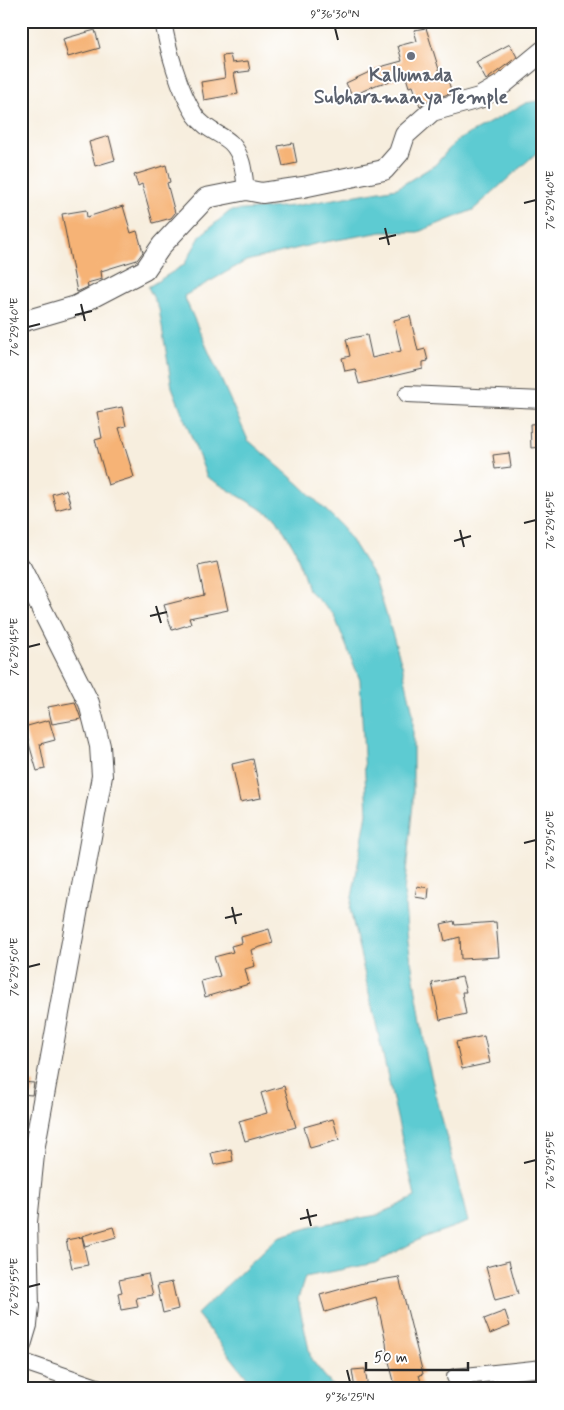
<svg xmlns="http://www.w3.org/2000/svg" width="564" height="1410" font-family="Mynerve,sans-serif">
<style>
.water{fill:#5dcbd2;stroke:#447b7e}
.building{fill:#f6b376}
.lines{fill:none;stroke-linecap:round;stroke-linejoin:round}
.minor-casing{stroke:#4a4846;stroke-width:18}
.major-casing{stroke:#4a4846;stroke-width:22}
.minor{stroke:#fff;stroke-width:16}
.major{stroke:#fff;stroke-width:20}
.ticks{fill:none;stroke:#2b2b2b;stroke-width:2}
.worship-dot{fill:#6b7280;stroke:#fff;stroke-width:2}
.labels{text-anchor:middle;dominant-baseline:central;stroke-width:4;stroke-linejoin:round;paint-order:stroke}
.worship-label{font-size:19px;font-weight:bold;fill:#5b616d;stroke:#fff}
.neatline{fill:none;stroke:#2b2b2b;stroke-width:2}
.ticks-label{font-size:12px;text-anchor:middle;fill:#2b2b2b}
</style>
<rect width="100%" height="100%" fill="#fff"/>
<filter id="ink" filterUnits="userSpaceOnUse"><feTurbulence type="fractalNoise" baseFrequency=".02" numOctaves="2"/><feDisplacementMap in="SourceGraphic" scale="10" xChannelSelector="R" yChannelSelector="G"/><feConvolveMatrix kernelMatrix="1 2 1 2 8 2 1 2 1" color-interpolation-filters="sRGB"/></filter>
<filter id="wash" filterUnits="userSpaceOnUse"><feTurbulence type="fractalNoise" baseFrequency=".0096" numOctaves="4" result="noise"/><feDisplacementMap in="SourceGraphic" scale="20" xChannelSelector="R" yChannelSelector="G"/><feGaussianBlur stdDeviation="1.12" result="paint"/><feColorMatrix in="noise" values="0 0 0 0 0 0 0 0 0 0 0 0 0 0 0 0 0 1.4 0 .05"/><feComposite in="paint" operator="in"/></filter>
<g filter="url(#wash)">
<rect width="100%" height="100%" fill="#f7eede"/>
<path class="water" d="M543,100v47l-70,63 -55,22h-36l-63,11 -73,18 -62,35 64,144 52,45 42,41 33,52 27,87 11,48v90l-9,89 4,50 19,117 41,163 -46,16 -47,25 -70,14 -7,22 13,60 24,30h-79l-59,-75 81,-77 40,-12 60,-10 37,-18 -65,-288 17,-96 -7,-133 -26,-65 -26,-25 -13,-41 -19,-31 -69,-41 -35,-90 -13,-78 -11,-22 36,-22 17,-30 29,-24 64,-5 103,-18 38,-23 21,-24 70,-38z"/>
<g id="blocks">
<g class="building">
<path d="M426,28l16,51 5,-2 5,16 -23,7 -9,6 -7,-20 -4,1 -3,-10 -30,8 -24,11 -6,-13 34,-16 22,-6 -4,-15 19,-5 -3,-11z"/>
<path d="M95,30l5,18 -32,9 -5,-18z"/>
<path d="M510,44l7,13 -31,23 -10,-18z"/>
<path d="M230,55l2,8 16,-2 2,10 -16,2 4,21 -34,6 -3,-18 24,-4 -3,-22z"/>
<path d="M109,136l6,24 -20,6 -6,-24z"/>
<path d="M293,143l4,20 -14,3 -5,-20z"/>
<path d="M166,165l4,17 -3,1 8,30 -4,5 -18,5 -11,-39 -4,2 -4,-11z"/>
<path d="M123,206l8,27 6,-2 6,21 -6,8 -36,11 1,8 -15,4 1,4 -11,5 -15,-78 24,-4 1,7z"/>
<path d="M410,316l8,35 7,-2 3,12 -5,1v7l-64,15 -4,-15 -10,2 -3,-13 8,-2 -4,-17 21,-4 5,23 29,-7 -7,-31z"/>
<path d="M122,407l4,19 -7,2 15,49 -26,8 -13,-45 7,-2 -5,-26z"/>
<path d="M543,423v24l-12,1 -1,-24z"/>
<path d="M509,453l2,14 -16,2 -2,-14z"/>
<path d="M66,490l5,16 -15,4 -4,-16z"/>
<path d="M217,562l11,48 -39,8 2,6 -19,6 -8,-25 40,-10 -6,-29z"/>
<path d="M75,702l6,17 -29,5 -4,-17z"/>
<path d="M49,720l6,20 -15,4 5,25 -8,2 -13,-44z"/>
<path d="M253,759l8,39 -21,4 -8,-38z"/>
<path d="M417,886l12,2 -1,11 -13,-2z"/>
<path d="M454,921l1,4 41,-3 3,35 -38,2 -1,-22 -15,4 -4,-17z"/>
<path d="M269,929l4,14 -22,7 4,16 -10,3 4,15 -44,13 -4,-16 19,-5 -6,-19 19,-5 -2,-6 11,-3 -1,-6z"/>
<path d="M462,977l4,15h-4l4,22 -26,6 -8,-37z"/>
<path d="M484,1036l6,27 -28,6 -6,-27z"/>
<path d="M21,1082l13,1 -2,12 -11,-1z"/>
<path d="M284,1086l12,41 -51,14 -6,-20 28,-8 -6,-20z"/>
<path d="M333,1119l6,21 -29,8 -6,-21z"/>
<path d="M231,1149l2,12 -19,4 -3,-12z"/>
<path d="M113,1227l3,10 -31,9 -3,-10z"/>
<path d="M82,1237l6,28 -16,3 -6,-28z"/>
<path d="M509,1261l9,33 -23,6 -9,-33z"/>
<path d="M148,1274l5,21 -17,3 2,9 -17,3 -3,-17 4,-1 -3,-12z"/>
<path d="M399,1277l24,97 -4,1 4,14h-27l-9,-35 -1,-12 -10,-45 -51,15 -5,-17 43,-12z"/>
<path d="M172,1282l6,27 -15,4 -6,-28z"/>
<path d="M505,1311l5,15 -20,8 -6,-15z"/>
<path d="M365,1369l3,20h-13l-3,-19z"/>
</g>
</g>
</g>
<g filter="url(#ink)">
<use href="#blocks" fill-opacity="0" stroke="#4a4846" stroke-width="1"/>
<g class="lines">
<g class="minor-casing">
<g id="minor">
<path d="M163,21c5,29 16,69 32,94 10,15 27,19 36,28 12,12 13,31 15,47"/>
<path d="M407,394l136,6"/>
<path d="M21,1361l82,28"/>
<path d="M455,1377l88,-9"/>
</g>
</g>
<g class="major-casing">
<g id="major">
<path d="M21,322l55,-16 69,-36 17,-25 44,-47 40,-8 16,3 41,-6 81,-17 15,-17 6,-18 27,-24 47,-13 24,-14 40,-33"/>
<path d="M21,568l68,135 11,43 2,30 -67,369 -8,77 2,84 -2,19 -6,20"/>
</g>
</g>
<use href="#minor" class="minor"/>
<use href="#major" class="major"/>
</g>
</g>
<path class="ticks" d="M335,28l3,12M524,203l12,-3M385,228l4,17M379,239l17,-4M81,304l4,17M75,315l17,-4M28,327l12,-3M524,523l12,-3M460,530l4,17M454,541l17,-5M156,606l5,17M150,616l17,-4M28,647l12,-3M524,843l12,-3M232,907l4,17M225,918l17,-4M28,967l12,-3M524,1163l12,-3M307,1209l4,17M300,1219l17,-4M28,1287l12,-3M347,1370l3,12"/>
<circle class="worship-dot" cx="411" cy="56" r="5"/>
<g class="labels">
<g class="worship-label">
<text x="411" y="75">Kallumada<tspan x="411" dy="22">Subharamanya Temple</tspan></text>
</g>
</g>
<rect width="564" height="1410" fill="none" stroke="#fff" stroke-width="55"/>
<path d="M366 1362v8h102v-8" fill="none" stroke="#2b2b2b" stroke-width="2.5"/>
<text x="374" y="1362" font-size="15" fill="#2b2b2b" stroke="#ffffff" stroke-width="4" paint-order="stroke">50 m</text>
<rect x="28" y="28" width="508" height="1354" class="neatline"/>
<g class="ticks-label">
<text x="335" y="18">9°36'30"N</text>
<text transform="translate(550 200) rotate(-90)" y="4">76°29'40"E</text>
<text transform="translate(14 327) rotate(-90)" y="4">76°29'40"E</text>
<text transform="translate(550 520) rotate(-90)" y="4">76°29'45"E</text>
<text transform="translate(14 647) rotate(-90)" y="4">76°29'45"E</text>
<text transform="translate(550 840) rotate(-90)" y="4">76°29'50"E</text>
<text transform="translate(14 967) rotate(-90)" y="4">76°29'50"E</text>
<text transform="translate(550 1160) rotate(-90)" y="4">76°29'55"E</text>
<text transform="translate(14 1287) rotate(-90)" y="4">76°29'55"E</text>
<text x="350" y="1401">9°36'25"N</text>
</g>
</svg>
